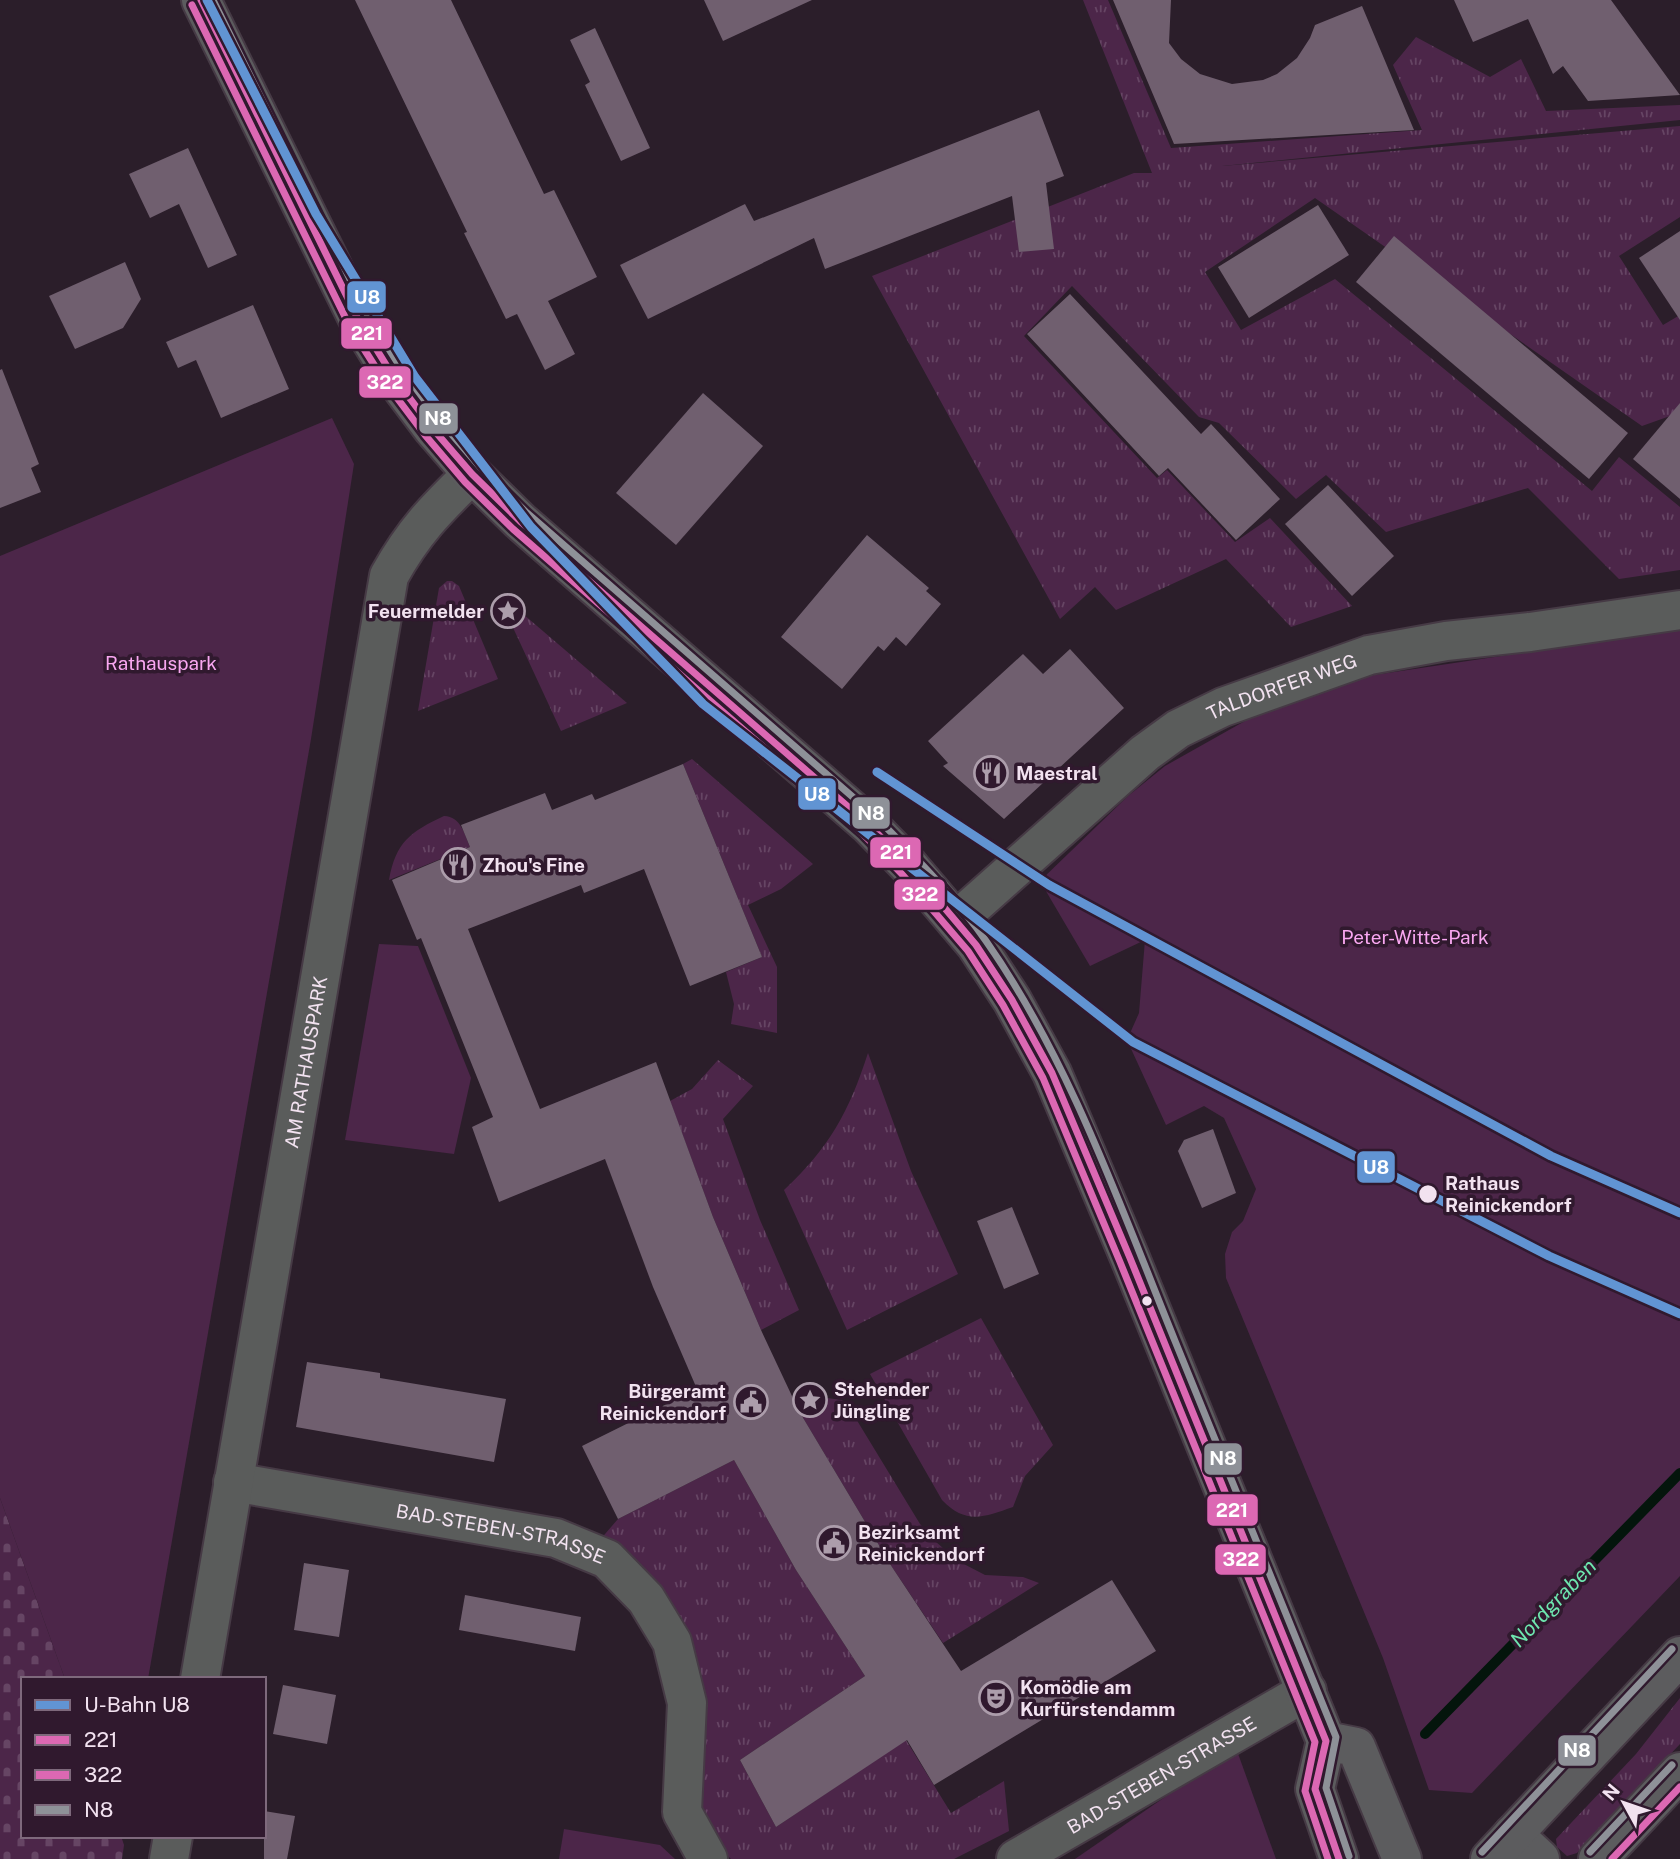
<svg xmlns="http://www.w3.org/2000/svg" width="1680" height="1859" font-family="'Public Sans',sans-serif">
<style>
.grass{fill:url(#grass-tufts)}
.cemetery{fill:url(#cemetery-stones)}
.green{fill:#4c2649}
.lines{fill:none;stroke-linecap:round;stroke-linejoin:round}
.stream{stroke:#04150c;stroke-width:10}
.building{fill:#705f6f}
.minor-casing{stroke:#463a45;stroke-width:42}
.major-casing{stroke:#463a45;stroke-width:42}
.minor{stroke:#5a5c5b;stroke-width:38}
.major{stroke:#5c5c5e;stroke-width:38}
.bus-1-casing{stroke:#30192e;stroke-width:12}
.bus-2-casing{stroke:#30192e;stroke-width:12}
.bus-3-casing{stroke:#30192e;stroke-width:12}
.bus-1{stroke:#dc68b3;stroke-width:7}
.bus-2{stroke:#dc68b3;stroke-width:7}
.bus-3{stroke:#8e9198;stroke-width:7}
.metro-1-casing{stroke:#30192e;stroke-width:14}
.metro-1{stroke:#6194d3;stroke-width:9}
.stop-dot{fill:#f2e2f0;stroke:#30192e;stroke-width:2.5}
.labels{text-anchor:middle;dominant-baseline:central;stroke-width:7;stroke-linejoin:round;paint-order:stroke}
.poi-label{font-size:19px;font-weight:bold;fill:#f2e2f0;stroke:#30192e;text-anchor:start}
.park-label{font-size:19px;fill:#f9a7f1;stroke:#30192e}
.street-label{font-size:19px;fill:#f2e2f0;stroke:#30192e}
.stop-label{font-size:19px;font-weight:bold;fill:#f2e2f0;stroke:#30192e;text-anchor:start}
.water-label{font-size:21px;font-style:italic;fill:#6ee6af;stroke:#30192e}
.line-badge{stroke:#30192e;stroke-width:2.5}
.badge-label{font-size:19px;text-anchor:middle;font-weight:bold;fill:#fff}
</style>
<defs>
<pattern id="grass-tufts" width="24" height="20" patternUnits="userSpaceOnUse" patternTransform="scale(1.75)"><rect width="24" height="20" fill="#4c2649"/><path d="M3 7l-1-3M5 7V3M7 7l1-3M15 17l-1-3M17 17v-4M19 17l1-3" fill="none" stroke="#664564"/></pattern>
<pattern id="cemetery-stones" width="16" height="16" patternUnits="userSpaceOnUse" patternTransform="scale(1.75)"><rect width="16" height="16" fill="#4c2649"/><path d="M2 7V4a2 2 0 0 1 4 0v3zM10 15v-3a2 2 0 0 1 4 0v3z" fill="#664564"/></pattern>
</defs>
<rect width="100%" height="100%" fill="#2b1e2a"/>
<g class="grass">
<path d="M1083,0h25l63,148 251,-18 -29,-65 23,-28 74,40 31,-18 25,52 134,-6v15l-458,46 458,-40v91l-61,39 44,69 17,-10v107l-10,-6 -28,10 -327,-228 -110,74 36,58 94,-51 257,212 27,-34 61,50v63l-61,9 -91,-91 -142,44 -60,-57 -30,24 -77,-76 -20,-6 -127,-131 -48,50 133,142 10,-8 68,72 35,-24 82,88 -61,21 -65,-68 -110,51 -21,-23 -35,32 -188,-343 262,-103h18z"/>
<path d="M447,581h5l7,5 39,93 -80,32 21,-123z"/>
<path d="M509,602l118,101 -66,28 -52,-112 -2,-11z"/>
<path d="M692,759l121,105 -32,25 -33,16 29,62v66l-46,-9 3,-20 -8,-32 36,-15 -79,-193z"/>
<path d="M444,816c17,1 20,17 26,31l-81,33c7,-38 21,-48 55,-64z"/>
<path d="M868,1053l43,118 47,103 -111,56 -63,-140c45,-42 65,-78 84,-137z"/>
<path d="M718,1060l35,26 -30,33 37,101 39,90 -38,20 -48,-113 -43,-116 22,-12z"/>
<path d="M981,1318l72,127 -28,31 -12,31c-29,10 -47,18 -71,-7l-72,-126z"/>
<path d="M827,1398l15,2 8,9 70,115 16,18 22,19 27,14 38,2 16,6 -96,60 -51,-76 -93,-156z"/>
<path d="M734,1460l62,110 69,106 -125,84 36,67 130,-87 45,73 53,-32 5,50 -55,28h-223l-26,-26 -10,-40 1,-112 -97,-140 19,-22z"/>
<path d="M1680,1698v46l-103,109 -10,3 -10,-9 -1,-8 80,-85z"/>
</g>
<path class="cemetery" d="M0,1498l65,181h-42v157h98l3,9 -2,14h-122z"/>
<g class="green">
<path d="M332,418l22,46 -43,275 -163,940h-83l-65,-181v-942z"/>
<path d="M1680,629v947l-208,217 -43,-3 -46,-132 -157,-380 -1,-24 7,-22 11,-11 13,-32 -32,-71 -20,-12 -38,19 -39,-85 12,-27 6,-73 -55,26 -50,-85 88,-85 37,-30 112,-63 97,-28z"/>
<path d="M379,944l39,2 53,132 -17,76 -109,-14z"/>
<path d="M1236,1748l40,111h-201z"/>
<path d="M564,1829l96,16 15,14h-116z"/>
</g>
<g class="lines">
<path class="stream" d="M1425,1734l255,-261"/>
</g>
<g class="building">
<path d="M355,0h96l93,194 10,-4 43,87 -49,24 27,53 -30,16 -28,-56 -11,5 -42,-86 3,-1z"/>
<path d="M704,0h108l-89,41z"/>
<path d="M1113,0h58l-2,43 12,16 19,15 32,10 31,-4 14,-6 20,-16 13,-20 5,-13 47,-19 52,124 -240,14z"/>
<path d="M1454,0h157l69,95 -92,6 -25,-35 -10,8 -25,-55 -55,23z"/>
<path d="M595,28l55,120 -29,13 -36,-76 5,-3 -20,-42z"/>
<path d="M1039,110l25,66 -18,7 8,66 -35,3 -7,-56 -187,73 -11,-31 -166,81 -28,-54 125,-61 9,17z"/>
<path d="M188,148l49,107 -29,13 -29,-64 -29,14 -21,-44z"/>
<path d="M1318,205l31,50 -100,63 -31,-51z"/>
<path d="M1680,231v89l-41,-62z"/>
<path d="M1394,236l234,197 -39,46 -233,-197z"/>
<path d="M125,262l16,37 -18,29 -48,21 -26,-53z"/>
<path d="M1070,294l131,140 10,-10 69,75 -44,41 -68,-72 -9,8 -132,-142z"/>
<path d="M253,305l36,84 -68,29 -25,-58 -18,8 -12,-26z"/>
<path d="M2,369l37,95 -8,4 10,24 -41,16v-138z"/>
<path d="M703,393l60,53 -87,99 -60,-52z"/>
<path d="M1680,403v96l-47,-40z"/>
<path d="M1328,485l66,71 -42,40 -67,-72z"/>
<path d="M867,535l62,53 -3,3 15,13 -35,42 -10,-9 -12,14 -6,-5 -36,43 -61,-52z"/>
<path d="M1070,649l54,59 -120,111 -61,-53 5,-3 -20,-22 95,-87 20,20z"/>
<path d="M683,764l79,193 -72,29 -46,-117 -60,24 -3,-8 -113,44 72,180 116,-47 57,155 48,113 38,81 93,156 69,104 151,-91 44,71 -222,134 -27,-45 -131,87 -36,-67 125,-84 -69,-106 -62,-110 -116,59 -36,-73 115,-57 -44,-102 -48,-128 -106,43 -27,-75 21,-10 -72,-179 -4,2 -25,-60 78,-33 -9,-22 84,-32 7,17 40,-16 3,6z"/>
<path d="M1213,1129l23,64 -34,15 -24,-57 6,-11z"/>
<path d="M1012,1207l27,67 -35,15 -27,-68z"/>
<path d="M307,1362l73,11v5l126,21 -12,63 -198,-35z"/>
<path d="M304,1563l45,7 -10,67 -45,-7z"/>
<path d="M465,1595l116,22 -6,34 -116,-21z"/>
<path d="M283,1685l53,10 -9,49 -54,-10z"/>
<path d="M264,1811l31,5 -8,43h-23z"/>
</g>
<g class="lines">
<g class="minor-casing">
<g id="minor">
<path id="s1" d="M956,921l189,-168 33,-24 45,-22 146,-52 77,-14 84,-9 150,-22"/>
<path id="s2" d="M233,1482l323,56 51,21 39,40 26,43 15,61 -5,109 26,47"/>
<path id="s3" d="M200,1679l189,-1103c25,-45 47,-67 83,-102"/>
<path d="M169,1859l4,-23"/>
<path id="s4" d="M1016,1859l291,-168"/>
</g>
</g>
<g class="major-casing">
<g id="major">
<path d="M201,0l158,321 34,55 40,53 39,45 48,47 350,305 39,40 67,79 36,55 40,73 78,185 196,483 -11,48 24,70"/>
<path d="M1326,1741l30,6 46,112"/>
<path d="M1513,1834l27,25"/>
<path d="M1490,1859l190,-203"/>
<path d="M1598,1859l82,-87"/>
</g>
</g>
<use href="#minor" class="minor"/>
<use href="#major" class="major"/>
<g class="bus-1-casing">
<path id="bus-1" d="M201,0l158,321 34,55 40,53 39,45 48,47 350,305 39,40 67,79 36,55 40,73 78,185 196,483 -11,48 24,70"/>
</g>
<g class="bus-2-casing">
<g id="bus-2">
<path d="M192,5l158,322 35,55 40,53 40,47 48,47 350,305 38,39 67,78 35,54 40,73 77,184 195,480 -10,49 23,68"/>
<path d="M1612,1859l68,-72"/>
</g>
</g>
<g class="bus-3-casing">
<g id="bus-3">
<path d="M213,0l155,316 34,54 39,52 39,45 47,46 351,306c35,36 79,80 108,122 84,120 134,265 189,400 54,132 107,264 161,396l-10,51 23,68"/>
<path d="M1482,1852l190,-203"/>
<path d="M1590,1852l82,-87"/>
</g>
</g>
<use href="#bus-1" class="bus-1"/>
<use href="#bus-2" class="bus-2"/>
<use href="#bus-3" class="bus-3"/>
<g class="metro-1-casing">
<g id="metro-1">
<path d="M207,0l109,214 99,163 116,150 172,177 430,338 416,214 131,58"/>
<path d="M877,772l172,113 502,271 129,57"/>
</g>
</g>
<use href="#metro-1" class="metro-1"/>
</g>
<defs>
<g id="sight-ring" transform="scale(1.75)"><circle r="9.5" fill="#30192e" stroke="#ac9dab" stroke-width="1.5"/><path d="M0-6L1.8-2.2L6-1.7L2.9 1.2L3.7 5.4L0 3.3L-3.7 5.4L-2.9 1.2L-6-1.7L-1.8-2.2Z" fill="#ac9dab"/></g>
<g id="restaurant-ring" transform="scale(1.75)"><circle r="9.5" fill="#30192e" stroke="#ac9dab" stroke-width="1.5"/><path d="M-5-6h1v4h1v-4h1v4h1v-4h1v5L-1.5 .5V6h-2V.5L-5-1ZM5-6V6H3V1.5H1.5Q1.5-4 5-6Z" fill="#ac9dab"/></g>
<g id="civic-ring" transform="scale(1.75)"><circle r="9.5" fill="#30192e" stroke="#ac9dab" stroke-width="1.5"/><path d="M-.6-6.5H3V-4.5H.6V-3L4-1V1h2V6H-6V1h2V-1L-.6-3ZM-1.2 2.5V6h2.4V2.5Z" fill="#ac9dab"/></g>
<g id="theatre-ring" transform="scale(1.75)"><circle r="9.5" fill="#30192e" stroke="#ac9dab" stroke-width="1.5"/><path d="M-5-5.5Q0-4 5-5.5V0Q5 5 0 6Q-5 5-5 0ZM-3.3-2.5H-1v1.5H-3.3ZM1-2.5H3.3v1.5H1ZM-2.8 1Q0 5.5 2.8 1Z" fill="#ac9dab"/></g>
</defs>
<g fill-rule="evenodd">
<use href="#sight-ring" x="508" y="611"/>
<use href="#restaurant-ring" x="991" y="773"/>
<use href="#restaurant-ring" x="458" y="865"/>
<use href="#sight-ring" x="810" y="1400"/>
<use href="#civic-ring" x="751" y="1402"/>
<use href="#civic-ring" x="834" y="1543"/>
<use href="#theatre-ring" x="996" y="1698"/>
</g>
<g class="stop-dot">
<circle cx="1428" cy="1194" r="10"/>
<circle cx="1147" cy="1301" r="6"/>
</g>
<g class="labels">
<g class="poi-label">
<text x="484" y="611" text-anchor="end">Feuermelder</text>
<text x="1016" y="773">Maestral</text>
<text x="482" y="865">Zhou's Fine</text>
<text x="834" y="1389">Stehender<tspan x="834" dy="22">Jüngling</tspan></text>
<text x="726" y="1391" text-anchor="end">Bürgeramt<tspan x="726" dy="22">Reinickendorf</tspan></text>
<text x="858" y="1532">Bezirksamt<tspan x="858" dy="22">Reinickendorf</tspan></text>
<text x="1020" y="1687">Komödie am<tspan x="1020" dy="22">Kurfürstendamm</tspan></text>
</g>
<g class="park-label">
<text x="161" y="663">Rathauspark</text>
<text x="1415" y="937">Peter-Witte-Park</text>
</g>
<g class="street-label">
<text stroke="none"><textPath href="#s1" startOffset="406">TALDORFER WEG</textPath></text>
<text stroke="none"><textPath href="#s3" startOffset="626">AM RATHAUSPARK</textPath></text>
<text stroke="none"><textPath href="#s2" startOffset="273">BAD-STEBEN-STRASSE</textPath></text>
<text stroke="none"><textPath href="#s4" startOffset="168">BAD-STEBEN-STRASSE</textPath></text>
</g>
<g class="stop-label">
<text x="1445" y="1183">Rathaus<tspan x="1445" dy="22">Reinickendorf</tspan></text>
</g>
<g class="water-label">
<text transform="translate(1553 1603) rotate(-46)">Nordgraben</text>
</g>
</g>
<g class="line-badge">
<rect x="346" y="280" width="41" height="34" rx="7" fill="#6194d3"/>
<rect x="340" y="317" width="53" height="33" rx="7" fill="#dc68b3"/>
<rect x="358" y="365" width="54" height="34" rx="7" fill="#dc68b3"/>
<rect x="418" y="402" width="41" height="33" rx="7" fill="#8e9198"/>
<rect x="797" y="777" width="40" height="34" rx="7" fill="#6194d3"/>
<rect x="851" y="796" width="40" height="34" rx="7" fill="#8e9198"/>
<rect x="869" y="836" width="53" height="33" rx="7" fill="#dc68b3"/>
<rect x="893" y="878" width="53" height="33" rx="7" fill="#dc68b3"/>
<rect x="1356" y="1150" width="40" height="34" rx="7" fill="#6194d3"/>
<rect x="1203" y="1442" width="40" height="34" rx="7" fill="#8e9198"/>
<rect x="1206" y="1493" width="53" height="34" rx="7" fill="#dc68b3"/>
<rect x="1214" y="1543" width="53" height="33" rx="7" fill="#dc68b3"/>
<rect x="1557" y="1734" width="40" height="33" rx="7" fill="#8e9198"/>
</g>
<g class="badge-label">
<text x="367" y="304">U8</text>
<text x="367" y="340">221</text>
<text x="385" y="389">322</text>
<text x="438" y="425">N8</text>
<text x="817" y="801">U8</text>
<text x="871" y="820">N8</text>
<text x="896" y="859">221</text>
<text x="920" y="901">322</text>
<text x="1376" y="1174">U8</text>
<text x="1223" y="1465">N8</text>
<text x="1232" y="1517">221</text>
<text x="1241" y="1566">322</text>
<text x="1577" y="1757">N8</text>
</g>
<rect x="21" y="1677" width="245" height="161" fill="#30192e" stroke="#7e697c" stroke-width="2"/>
<rect x="35" y="1700" width="35" height="10" fill="#6194d3" stroke="#7e697c" stroke-width="2"/>
<text x="84" y="1712" font-size="21" fill="#f2e2f0">U-Bahn U8</text>
<rect x="35" y="1735" width="35" height="10" fill="#dc68b3" stroke="#7e697c" stroke-width="2"/>
<text x="84" y="1747" font-size="21" fill="#f2e2f0">221</text>
<rect x="35" y="1770" width="35" height="10" fill="#dc68b3" stroke="#7e697c" stroke-width="2"/>
<text x="84" y="1782" font-size="21" fill="#f2e2f0">322</text>
<rect x="35" y="1805" width="35" height="10" fill="#8e9198" stroke="#7e697c" stroke-width="2"/>
<text x="84" y="1817" font-size="21" fill="#f2e2f0">N8</text>
<g transform="translate(1624 1803) rotate(310)" stroke="#30192e" stroke-width="5" paint-order="stroke">
<path d="M0-5L12 26L0 18L-12 26Z" fill="#f2e2f0"/>
<text y="-10" font-size="19" font-weight="bold" text-anchor="middle" fill="#f2e2f0">N</text>
</g>
</svg>
